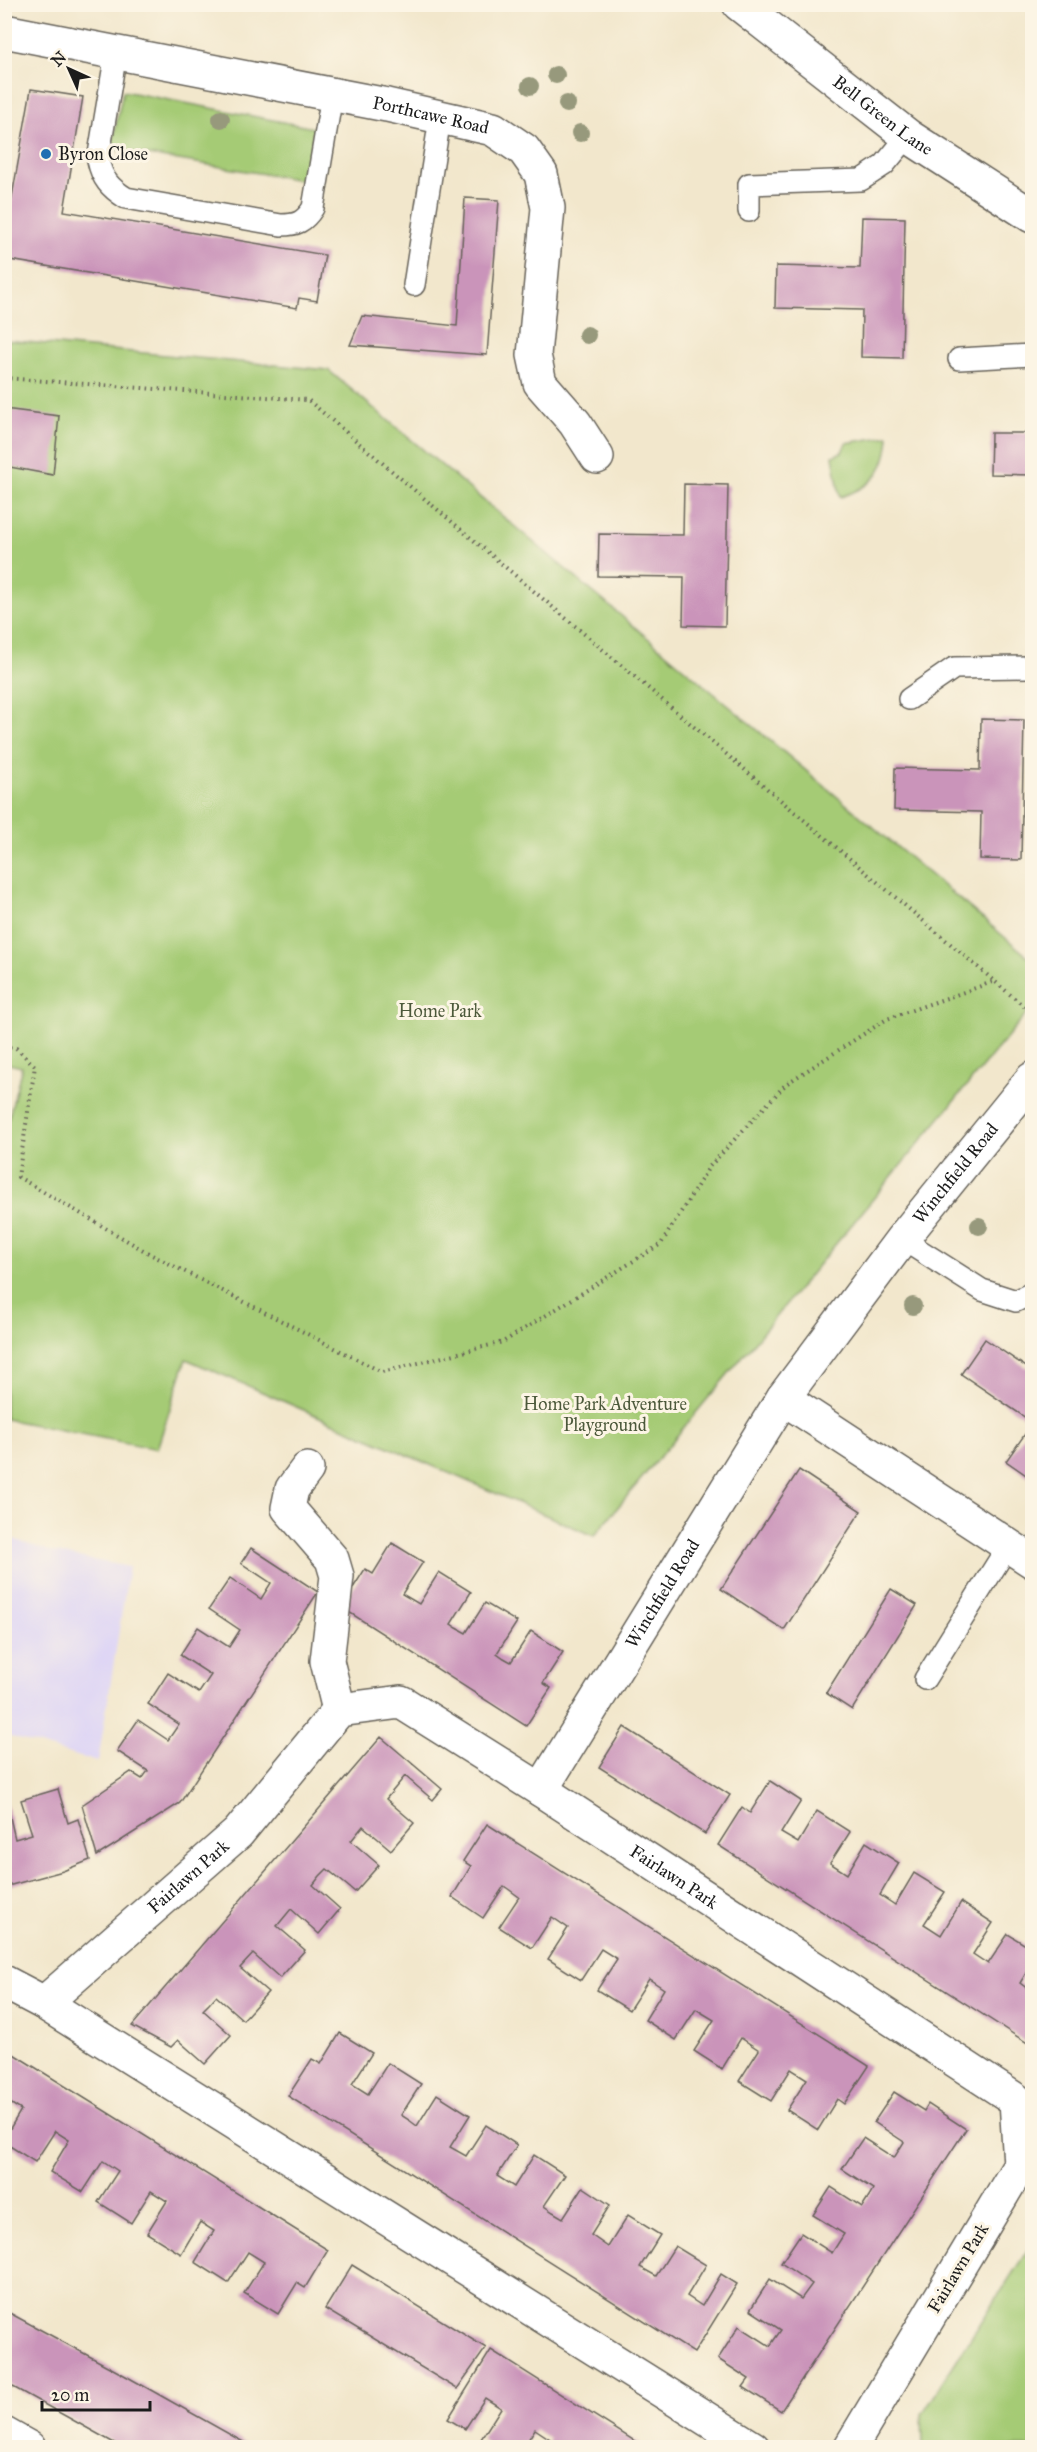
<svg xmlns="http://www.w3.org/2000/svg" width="1037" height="2452" font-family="'IM FELL Great Primer',serif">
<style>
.built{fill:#ded5f5}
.green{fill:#a5cb75;stroke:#607448;stroke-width:1.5}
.building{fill:#ca94ba}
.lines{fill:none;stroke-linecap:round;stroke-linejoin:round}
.lane-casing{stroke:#67635a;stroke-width:24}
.street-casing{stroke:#67635a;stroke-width:36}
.secondary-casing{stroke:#67635a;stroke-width:36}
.path{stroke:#67635a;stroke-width:4;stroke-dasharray:1.5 4.5;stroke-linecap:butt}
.lane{stroke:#fff;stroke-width:21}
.street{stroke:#fff;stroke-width:33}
.secondary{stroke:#fff;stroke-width:33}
.tree{fill:#97997c}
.poi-dot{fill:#1f6fb2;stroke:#fcf5e5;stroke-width:2}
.labels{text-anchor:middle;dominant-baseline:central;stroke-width:6;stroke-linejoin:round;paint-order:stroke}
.street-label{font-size:18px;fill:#1c1c1c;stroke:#fcf5e5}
.poi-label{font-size:18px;fill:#1c1c1c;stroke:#fcf5e5;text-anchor:start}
.park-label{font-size:18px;fill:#4c593b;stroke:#fcf5e5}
</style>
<rect width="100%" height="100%" fill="#fcf5e5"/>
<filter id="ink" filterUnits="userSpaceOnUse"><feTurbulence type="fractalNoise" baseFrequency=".0167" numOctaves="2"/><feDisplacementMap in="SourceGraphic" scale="12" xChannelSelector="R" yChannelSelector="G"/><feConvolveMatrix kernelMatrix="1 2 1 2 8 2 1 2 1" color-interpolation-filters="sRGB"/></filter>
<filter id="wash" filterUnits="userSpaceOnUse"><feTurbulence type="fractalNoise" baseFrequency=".008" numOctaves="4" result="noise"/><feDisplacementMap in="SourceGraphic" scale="24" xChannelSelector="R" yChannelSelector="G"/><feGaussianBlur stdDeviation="1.35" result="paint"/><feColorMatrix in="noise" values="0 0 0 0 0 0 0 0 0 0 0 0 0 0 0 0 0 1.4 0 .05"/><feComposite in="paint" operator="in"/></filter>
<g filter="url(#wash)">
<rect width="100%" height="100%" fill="#f2e7cc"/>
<path class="built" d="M4,1536l48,16 77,15 -31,195 -93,-27z"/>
<g class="green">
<path d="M123,91l191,37 -7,53 -196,-32z"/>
<path d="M4,340l324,30 704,590v47l-438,529 -408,-177 -29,90 -152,-30 -1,-283 18,-69 -18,-4z"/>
<path d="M889,436c-2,34 -16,51 -49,61l-7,-41 9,-4 4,-9z"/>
<path d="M1032,2243v204h-109l-1,-33z"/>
</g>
<g id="blocks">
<g class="building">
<path d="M31,89l52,8 -19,114 261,44 -8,46 -18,-3 -2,10 -293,-49v-17z"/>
<path d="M465,198l34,2 -12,155 -137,-10 12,-29 95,10z"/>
<path d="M862,217l43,1 -3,140 -41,-1 1,-47 -87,-2 1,-42 84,2z"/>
<path d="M4,409l55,7 -6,59 -49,-9z"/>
<path d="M991,433h41v42l-42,-1z"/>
<path d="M684,484l44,1 -3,141 -42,-1 1,-48 -86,-1 1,-42 84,1z"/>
<path d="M981,719l43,1 -3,140 -41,-1 1,-47 -87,-2 1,-42 85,2z"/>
<path d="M985,1339l47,32v51l-71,-48z"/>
<path d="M1032,1424v55l-26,-18z"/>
<path d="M799,1470l62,41 -77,119 -63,-41z"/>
<path d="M392,1543l31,19 -21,32 17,10 20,-32 32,20 -20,32 6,4 9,5 19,-30 32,19 -20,31 7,5 7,4 20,-31 32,21 -20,31 8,5 -25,38 -185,-119 24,-38 8,5z"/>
<path d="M251,1548l67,44 -138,211 -83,53 -15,-51 49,-33 11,7 6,-8 -31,-20 21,-31 30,20 11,-16 -31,-20 20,-31 31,20 12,-18 -31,-20 18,-28 31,20 11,-17 -31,-21 21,-31 31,21 10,-16 -30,-20z"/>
<path d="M891,1589l26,16 -65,105 -26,-17z"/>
<path d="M624,1727l106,68 -25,39 -106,-67z"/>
<path d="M381,1737l61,52 -9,11 -28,-24 -19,23 28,24 -23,27 -28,-24 -12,15 28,24 -24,27 -28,-23 -7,7 -7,9 27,24 -21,25 -28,-25 -14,17 28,24 -25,28 -27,-24 -13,14 28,24 -25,28 -27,-24 -7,8 -6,6 28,25 -26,29 -27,-24 -7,7 -39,-21z"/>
<path d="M770,1781l31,20 -20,32 17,10 19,-32 33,21 -20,31 17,11 19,-32 33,21 -19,32 15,10 19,-32 31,19 -21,32 17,11 20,-33 32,21 -20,31 15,10 20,-30 24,15v14l-12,20 12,9v54l-314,-201 24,-38 8,6z"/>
<path d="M58,1789l10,34 10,-4 12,41 -27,11 -59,16v-83h3l8,35 10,-3 7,-2 -11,-34z"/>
<path d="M487,1824l382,242 -25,38 -7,-5 -19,31 -31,-20 20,-31 -16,-10 -20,32 -32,-20 20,-31 -18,-12 -19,31 -28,-18 20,-31 -10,-6 -8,-5 -20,31 -31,-20 19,-31 -15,-10 -20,31 -32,-20 20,-31 -16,-10 -20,31 -33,-21 20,-31 -16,-11 -20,31 -33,-21 20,-30 -8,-6 -7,-5 -21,32 -31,-21 19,-31 -8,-5z"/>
<path d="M340,2033l32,20 -20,31 16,10 20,-31 33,21 -20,31 8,5 8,6 20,-32 33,21 -20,32 16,9 20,-31 31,20 -20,31 17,11 20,-32 31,20 -21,31 9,6 10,6 20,-31 27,18 -19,30 17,12 20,-32 32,20 -20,32 16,9 19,-30 31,19 -19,31 15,10 19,-32 16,10 -43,69 -406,-257 24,-37 9,5z"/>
<path d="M4,2048l324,202 -23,38 -8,-5 -19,31 -34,-21 20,-31 -16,-10 -20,31 -33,-21 19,-31 -14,-9 -19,32 -34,-21 20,-32 -16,-10 -20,32 -33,-21 20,-31 -15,-10 -20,31 -33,-20 19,-32 -14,-9 -20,31 -30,-19v-6l16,-27 -17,-11z"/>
<path d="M894,2092l30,19 4,-7 38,25 -185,282 -38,-24 6,-8 -31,-20 21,-33 31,20 11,-16 -31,-20 20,-31 31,20 11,-15 -31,-21 20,-30 31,20 12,-19 -31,-19 18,-28 31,20 7,-11 4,-7 -31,-20 21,-31 31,20 10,-16 -30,-20z"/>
<path d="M352,2265l134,83 -29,41 -132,-80z"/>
<path d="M4,2310l120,65 130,73h-132l-6,-4 -112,-62z"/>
<path d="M491,2350l147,93 7,5h-100l5,-9 -15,-10 -12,19h-29l-13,-9 20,-31 -16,-10 -20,31 -17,-10z"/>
</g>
</g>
</g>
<g filter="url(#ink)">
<use href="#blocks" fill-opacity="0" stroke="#67635a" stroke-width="1.5"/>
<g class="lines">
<g class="lane-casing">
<g id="lane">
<path d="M116,53l-18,107c4,19 12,28 28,38l155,27c16,0 23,-3 32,-17l19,-113"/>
<path d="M749,211v-27l112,-4 23,-15 24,-29"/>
<path d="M414,285l26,-167"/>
<path d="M959,359l73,-4"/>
<path d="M909,699l45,-31 78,-1"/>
<path d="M902,1239l80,51 34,11 16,-8"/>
<path d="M925,1679l83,-133"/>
</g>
</g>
<g class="street-casing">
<g id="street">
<path id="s1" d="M4,31l383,74 106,24 31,21 17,24 7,34 -14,147 6,28 35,40 22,34"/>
<path d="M783,1398l249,163"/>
<path d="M307,1469l-15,20 -4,19 44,51 5,17 -10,85 12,49"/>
<path id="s2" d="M541,1790l242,-392 119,-159 130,-160"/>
<path d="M4,1982l40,21"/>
<path d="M4,2434l25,14"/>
<path id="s3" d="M753,2448l-709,-445 194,-170 101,-123 62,-8 140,88 475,310 4,65 -170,283"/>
</g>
</g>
<g class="secondary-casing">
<g id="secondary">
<path id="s4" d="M739,4l169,132 124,80"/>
</g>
</g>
<g class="path">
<path d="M4,378l304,22 724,613"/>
<path d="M4,1047l12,1 19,18 -17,111 132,77 232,118 121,-30 158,-98 48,-77 77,-83 101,-65 108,-38"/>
</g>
<use href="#lane" class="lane"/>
<use href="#street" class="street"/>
<use href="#secondary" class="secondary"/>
</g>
<g class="tree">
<circle cx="556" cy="75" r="9"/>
<circle cx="530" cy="86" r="9"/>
<circle cx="567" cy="104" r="9"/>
<circle cx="221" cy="119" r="9"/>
<circle cx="580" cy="133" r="9"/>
<circle cx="587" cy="335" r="9"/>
<circle cx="979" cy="1226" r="9"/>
<circle cx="913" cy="1306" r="9"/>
</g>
</g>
<circle class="poi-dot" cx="46" cy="154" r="6"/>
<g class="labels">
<g class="street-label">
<text stroke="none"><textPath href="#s4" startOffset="182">Bell Green Lane</textPath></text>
<text stroke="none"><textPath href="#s1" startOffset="435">Porthcawe Road</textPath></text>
<text stroke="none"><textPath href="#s2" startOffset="744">Winchfield Road</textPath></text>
<text stroke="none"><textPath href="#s2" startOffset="231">Winchfield Road</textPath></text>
<text stroke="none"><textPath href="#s3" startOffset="1029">Fairlawn Park</textPath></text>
<text stroke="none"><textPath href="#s3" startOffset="1641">Fairlawn Park</textPath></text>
<text transform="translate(958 2268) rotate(-59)">Fairlawn Park</text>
</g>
<g class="poi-label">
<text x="58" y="154">Byron Close</text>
</g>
<g class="park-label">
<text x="440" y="1011">Home Park</text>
<text x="605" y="1404">Home Park Adventure<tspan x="605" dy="21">Playground</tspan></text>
</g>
</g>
<rect width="1037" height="2452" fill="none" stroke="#fcf5e5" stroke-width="24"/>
<g transform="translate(69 69) rotate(315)" stroke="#fcf5e5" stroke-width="4.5" paint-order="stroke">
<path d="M0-4.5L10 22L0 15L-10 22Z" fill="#1c1c1c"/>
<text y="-9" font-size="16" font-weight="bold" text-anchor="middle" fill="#1c1c1c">N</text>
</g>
<path d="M42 2401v9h108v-9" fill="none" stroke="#1c1c1c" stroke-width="3"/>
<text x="51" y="2401" font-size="18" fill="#1c1c1c" stroke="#fcf5e5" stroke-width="4.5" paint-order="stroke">20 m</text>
</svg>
